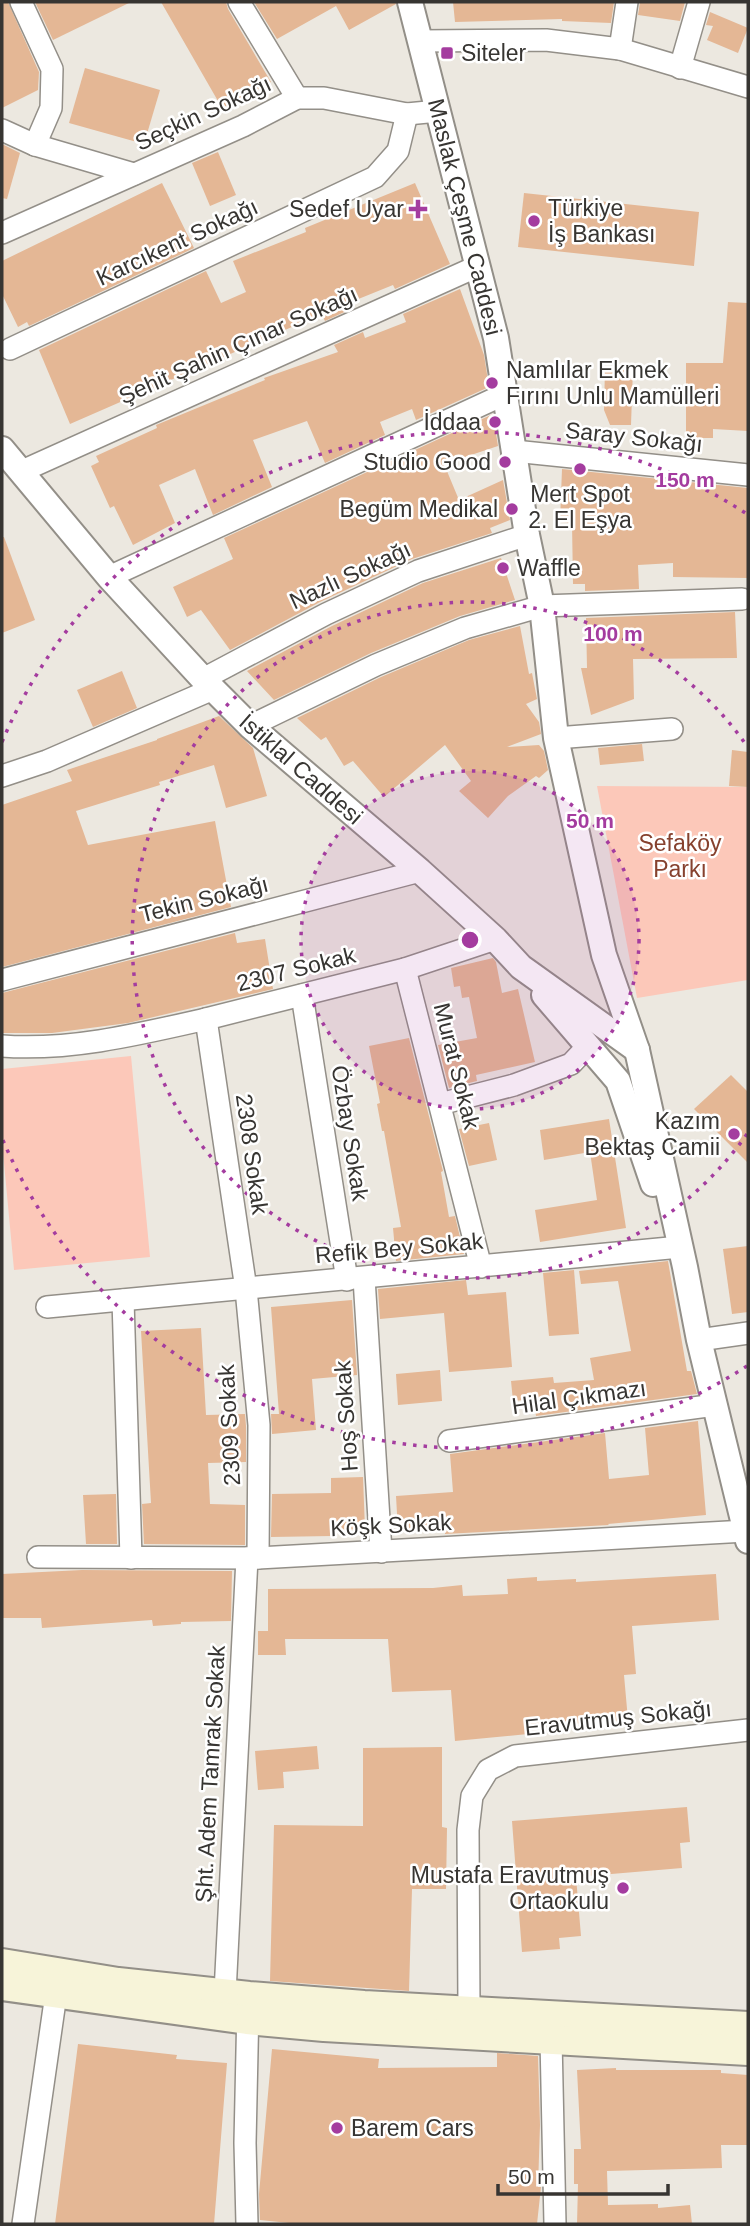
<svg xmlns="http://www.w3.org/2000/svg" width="750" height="2226" font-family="Helvetica,sans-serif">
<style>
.green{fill:#fcc8b9}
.building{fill:#e4b795}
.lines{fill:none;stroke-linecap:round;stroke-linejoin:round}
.minor-casing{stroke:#938f88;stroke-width:24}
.tertiary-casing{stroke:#938f88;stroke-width:28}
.secondary-casing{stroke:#938f88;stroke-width:32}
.minor{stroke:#fff;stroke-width:21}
.tertiary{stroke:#fff;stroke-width:24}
.secondary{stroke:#f7f4d9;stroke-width:28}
.ring{fill:none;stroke:#a43c9f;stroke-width:3.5;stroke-dasharray:3.5 7}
.poi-dot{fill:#a43c9f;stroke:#fff;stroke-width:2.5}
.labels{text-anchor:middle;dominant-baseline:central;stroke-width:5;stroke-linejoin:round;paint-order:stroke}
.poi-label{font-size:23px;fill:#373532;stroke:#fff;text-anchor:end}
.street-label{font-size:23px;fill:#373532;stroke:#fff}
.park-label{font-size:23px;fill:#86412e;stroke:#fff}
.centre{fill:#a43c9f;stroke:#fff;stroke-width:3.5}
.ring-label{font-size:21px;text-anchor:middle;font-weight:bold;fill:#a43c9f;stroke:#fff;stroke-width:5;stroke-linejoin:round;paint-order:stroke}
</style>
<rect width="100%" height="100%" fill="#ece8e0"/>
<g class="green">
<path d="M597,786l151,1v193l-111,18z"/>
<path d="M131,1056l19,201 -136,13 -12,-128v-73z"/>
</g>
<g class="building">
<path d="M2,2h6l31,70 -1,18 -36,18z"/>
<path d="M35,2h96l-78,38z"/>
<path d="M161,2h65l2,7 43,73 -49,26z"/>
<path d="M254,2h142v2l-47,26 -13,-24 -59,33z"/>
<path d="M453,2h161l-3,21 -49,-2v-2l-107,3z"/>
<path d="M640,2h45l-5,19 -42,-6z"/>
<path d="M710,12l38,16 -10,25 -31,-13 6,-14 -7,-1z"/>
<path d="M85,68l75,22 -16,54 -75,-21z"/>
<path d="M2,144l18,9 -13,46 -5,-1z"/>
<path d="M218,152l18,43 -26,11 -18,-43z"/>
<path d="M162,183l32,65 -165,78 -2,-4 -9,5 -16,-33v-33z"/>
<path d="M415,183l35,81 -55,25 -2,-4 -42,17 2,6 -28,13 -3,-6 -21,8 -231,101 -31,-74 167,-79 15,32 25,-11 -13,-31 73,-29 -1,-4z"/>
<path d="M524,193l175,19 -5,54 -176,-19z"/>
<path d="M460,289l24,66 5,32 -73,33 -4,-11 -32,13 5,13 -60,28 -18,-42 -54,19 19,47 -59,28 -18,-46 -36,16 16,38 -42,22 -19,-39 -4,2 -19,-42 8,-4 -3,-6 61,-28 -1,-3 109,-45 -1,-2 74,-26 -4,-7 29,-13 2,6 41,-16 -3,-8z"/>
<path d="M728,302l20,1v128l-35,-2v9h-27v-75h37z"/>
<path d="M605,367l28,1 -2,57h-21l-6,-15z"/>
<path d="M493,414l5,32 -54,18 15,36 44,-20 7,40 -20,8 2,5 -80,26 -92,43 -90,48 -29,-40 -14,7 -14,-30 60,-28 -9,-21z"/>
<path d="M562,469l186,19v90l-75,-1v-14l-35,2 1,24 -54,2v-7h-12l-1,-61 -12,-1z"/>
<path d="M2,537h2l31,83 -33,13z"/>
<path d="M501,558l14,42 -55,16 -89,37 -97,47 -27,-29 85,-45 91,-43z"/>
<path d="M735,612l2,46 -104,1 1,40 -43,16 -10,-47h6l-1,-50z"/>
<path d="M520,626l9,48 3,-1 5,26 -11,5 13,18 2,12 -34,13 32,-2 5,6 4,19 -9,8 -3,-2 -28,20 -20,22 -29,-27 12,-10 -26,-36 -61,52 -31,-36 -9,5 -18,-29 -5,3 -24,-22 84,-41 88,-37z"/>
<path d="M122,671l15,37 -44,19 -16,-37z"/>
<path d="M219,716l34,32 14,48 -41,12 -12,-43 -55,17 1,3 -84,26 12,34 127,-24 16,86 -229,60v-162l70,-24 -5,-11 90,-30v-1z"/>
<path d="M642,744l2,17 -44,4 -2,-17z"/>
<path d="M732,750l16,2v35l-19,-1z"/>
<path d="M235,933l2,10 28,-4 8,50 -145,34 -76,10h-50v-40z"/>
<path d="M493,958l3,4 6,31 16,-4 17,73 -59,13 1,6 -28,7 -11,-43 39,-7 -8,-41 -7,1 -2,-12 -6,1 -3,-19z"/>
<path d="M409,1038l34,133 -2,1 8,45 6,-1 9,38 -68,7 -3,-33 8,-1 -17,-96h-2l-5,-27 3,-1 -11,-57z"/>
<path d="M731,1075l17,17v71l-54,-54z"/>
<path d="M609,1119l17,109 -86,14 -5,-32 62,-10 -7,-48 -46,8 -4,-30z"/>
<path d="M489,1123l8,37 -28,6 -10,-37z"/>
<path d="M748,1246v66l-16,2 -9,-65z"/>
<path d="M668,1261l19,110h4l6,23 -161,22 -2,-17 -21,2 -2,-20 42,-4 1,6 40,-3 -4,-22 41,-7 -13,-70 -37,3 -2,-13z"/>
<path d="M574,1270l5,64 -30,2 -6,-63z"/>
<path d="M466,1280l2,15 38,-3 6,75 -63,5 -5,-59 -64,6 -2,-30z"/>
<path d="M352,1300l5,75 -45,4 4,51 -44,4 -1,-20h8l-8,-107z"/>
<path d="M201,1328l5,87 39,-1 1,12v36l-38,1 2,41 35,1v40l-101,-1 -2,-40 9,-1 -10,-172z"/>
<path d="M440,1370l2,31 -44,4 -2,-31z"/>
<path d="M698,1421l8,94 -98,9 1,1 -164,9v-6l-47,3 -2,-35 57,-4 -3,-38 155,-21 4,46 40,-4 -4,-47z"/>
<path d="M363,1477l2,52 -33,1v6l-61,1 1,-43 59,-1v-15z"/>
<path d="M116,1494l1,50h-31l-3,-49z"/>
<path d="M82,1570l150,1 -1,50 -50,1v2l-28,2 -1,-6 -110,8 -1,-10h-39v-44z"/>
<path d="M716,1574l3,46 -87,6 4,48 -12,1 4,45 -101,7 1,7 -73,7 -4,-51 -59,2 -4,-53h-103l1,16h-28v-24h10v-42l165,-1 29,-3 1,11 45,-2 -1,-15 30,-2v4l39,-2v3z"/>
<path d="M317,1746l2,23 -36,3 1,16 -26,2 -3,-39z"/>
<path d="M442,1747v80l5,1 -1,61h-34l-3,102 -139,-10 4,-156 89,1v-78z"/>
<path d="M687,1807l3,35 -10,1 2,25 -106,9 5,59 -22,2 1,11 -38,3 -10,-131z"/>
<path d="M78,2044l99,11 -1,4 51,4 -13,161h-159z"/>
<path d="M272,2049l107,10 -1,9 119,-1v-14l41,3 2,69 -2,62h3l-4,37h-238l-39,-4 -1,-26z"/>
<path d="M616,2068v2h105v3l27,2v70h-27l1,23 -115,3 1,34 50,-1v4l32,-3 2,19h-115l1,-40h-4v-35h7l-4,-79z"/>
</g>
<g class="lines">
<g class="minor-casing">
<g id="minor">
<path d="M21,2l31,67 -1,39 -16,37"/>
<path d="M239,2l58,96"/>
<path d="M420,41l126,-1 74,9 128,38"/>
<path d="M620,49l7,-47"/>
<path d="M680,68l19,-66"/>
<path d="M2,130l33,15 99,29"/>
<path d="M2,233l241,-107 54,-28h27l83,16 31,-3"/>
<path d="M10,349l365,-172 23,-26 9,-37"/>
<path d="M514,451l234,24"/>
<path d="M20,472l458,-206"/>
<path d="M109,577l396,-183"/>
<path d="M203,679l123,-65 92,-43 109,-36"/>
<path d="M250,726l126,-61 89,-37 77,-22 200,-7"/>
<path d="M556,738l116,-9"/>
<path d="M2,776l45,-15 166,-72"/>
<path d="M2,980l418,-109"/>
<path d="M302,995l45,285"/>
<path d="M2,1046c68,5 138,-12 204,-27"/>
<path d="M440,1104l74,-19 57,-21 17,-18"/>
<path d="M481,1267l-76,-298 90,-30"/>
<path d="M364,1278l17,274"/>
<path d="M123,1300l8,258"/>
<path d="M47,1307l633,-60"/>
<path d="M699,1340l49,-7"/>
<path d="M449,1441l266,-36"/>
<path d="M38,1557l220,1 488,-27"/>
<path d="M258,1558l1,-133 -13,-136 -40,-270 199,-50"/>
<path d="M225,1993l22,-435"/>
<path d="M469,2009l-1,-179 4,-34 16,-26 27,-14 233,-26"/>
<path d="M551,2039l4,185"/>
<path d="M23,2224l33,-230"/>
<path d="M247,2224l-2,-81 3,-138"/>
</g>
</g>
<g class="tertiary-casing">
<g id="tertiary">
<path d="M410,2l86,336 31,197 15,71 14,132 48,217 33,95 48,217 14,73 49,201"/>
<path d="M2,449l107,128 94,102 47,47 170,145 75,68 26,28 116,83"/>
<path d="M544,995l74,86 35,103"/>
</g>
</g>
<g class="secondary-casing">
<g id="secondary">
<path d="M2,1963l116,19 131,14 115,9 384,21"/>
<path d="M2,1986l245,34 77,7 424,24"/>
</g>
</g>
<use href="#minor" class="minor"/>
<use href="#tertiary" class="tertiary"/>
<use href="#secondary" class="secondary"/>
</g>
<circle cx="470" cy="940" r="169" fill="#a43c9f" fill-opacity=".12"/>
<g class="ring">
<circle cx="470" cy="940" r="169"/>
<path d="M747 1134A338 338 0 1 1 747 746"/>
<path d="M747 1366A508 508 0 0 1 2 1138M2 742A508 508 0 0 1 747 514"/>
</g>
<g class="poi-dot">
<rect x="440" y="46" width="14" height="14" rx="3.5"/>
<path d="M414.5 198.5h7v7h7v7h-7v7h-7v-7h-7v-7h7z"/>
<circle cx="534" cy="221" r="7"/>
<circle cx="492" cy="383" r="7"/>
<circle cx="495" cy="422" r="7"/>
<circle cx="505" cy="462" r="7"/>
<circle cx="580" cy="469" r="7"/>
<circle cx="512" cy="509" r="7"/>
<circle cx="503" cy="568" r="7"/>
<circle cx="734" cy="1134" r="7"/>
<circle cx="623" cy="1888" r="7"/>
<circle cx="337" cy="2128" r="7"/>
</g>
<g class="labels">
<g class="poi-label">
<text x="461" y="53" text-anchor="start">Siteler</text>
<text x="548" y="208" text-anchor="start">Türkiye<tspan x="548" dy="26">İş Bankası</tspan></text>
<text x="404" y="209">Sedef Uyar</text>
<text x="506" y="370" text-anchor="start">Namlılar Ekmek<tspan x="506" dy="26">Fırını Unlu Mamülleri</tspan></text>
<text x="481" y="422">İddaa</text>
<text x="491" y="462">Studio Good</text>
<text x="580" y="494" text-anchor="middle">Mert Spot<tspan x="580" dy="26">2. El Eşya</tspan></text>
<text x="498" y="509">Begüm Medikal</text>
<text x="517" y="568" text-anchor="start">Waffle</text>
<text x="720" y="1121">Kazım<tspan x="720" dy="26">Bektaş Camii</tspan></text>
<text x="609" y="1875">Mustafa Eravutmuş<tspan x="609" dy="26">Ortaokulu</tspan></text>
<text x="351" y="2128" text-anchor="start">Barem Cars</text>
</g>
<g class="street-label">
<text transform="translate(203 113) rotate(-25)">Seçkin Sokağı</text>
<text transform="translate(465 217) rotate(76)">Maslak Çeşme Caddesi</text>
<text transform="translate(177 242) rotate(-25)">Karcıkent Sokağı</text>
<text transform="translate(238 345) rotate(-24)">Şehit Şahin Çınar Sokağı</text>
<text transform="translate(634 437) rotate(6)">Saray Sokağı</text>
<text transform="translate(350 575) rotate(-25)">Nazlı Sokağı</text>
<text transform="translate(301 769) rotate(41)">İstiklal Caddesi</text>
<text transform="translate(204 899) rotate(-14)">Tekin Sokağı</text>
<text transform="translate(296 969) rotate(-14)">2307 Sokak</text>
<text transform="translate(457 1066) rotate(76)">Murat Sokak</text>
<text transform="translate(350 1133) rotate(81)">Özbay Sokak</text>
<text transform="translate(252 1154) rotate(82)">2308 Sokak</text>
<text transform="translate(399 1248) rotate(-5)">Refik Bey Sokak</text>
<text transform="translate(579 1397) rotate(-8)">Hilal Çıkmazı</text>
<text transform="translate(346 1416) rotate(-94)">Hoş Sokak</text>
<text transform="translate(229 1425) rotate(-93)">2309 Sokak</text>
<text transform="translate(391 1525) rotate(-3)">Köşk Sokak</text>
<text transform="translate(618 1718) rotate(-6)">Eravutmuş Sokağı</text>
<text transform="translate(210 1774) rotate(-87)">Şht. Adem Tamrak Sokak</text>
</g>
<g class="park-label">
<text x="680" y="843">Sefaköy<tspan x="680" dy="26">Parkı</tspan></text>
</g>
</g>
<circle cx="470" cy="940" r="10" class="centre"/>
<g class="ring-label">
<text x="685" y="487">150 m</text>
<text x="613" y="641">100 m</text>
<text x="590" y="828">50 m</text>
</g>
<rect width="750" height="2226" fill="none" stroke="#373532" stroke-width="7"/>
<path d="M498 2184v10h170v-10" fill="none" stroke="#373532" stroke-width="3.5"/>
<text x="508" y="2184" font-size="21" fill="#373532" stroke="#ffffff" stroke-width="5" paint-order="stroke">50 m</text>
</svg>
